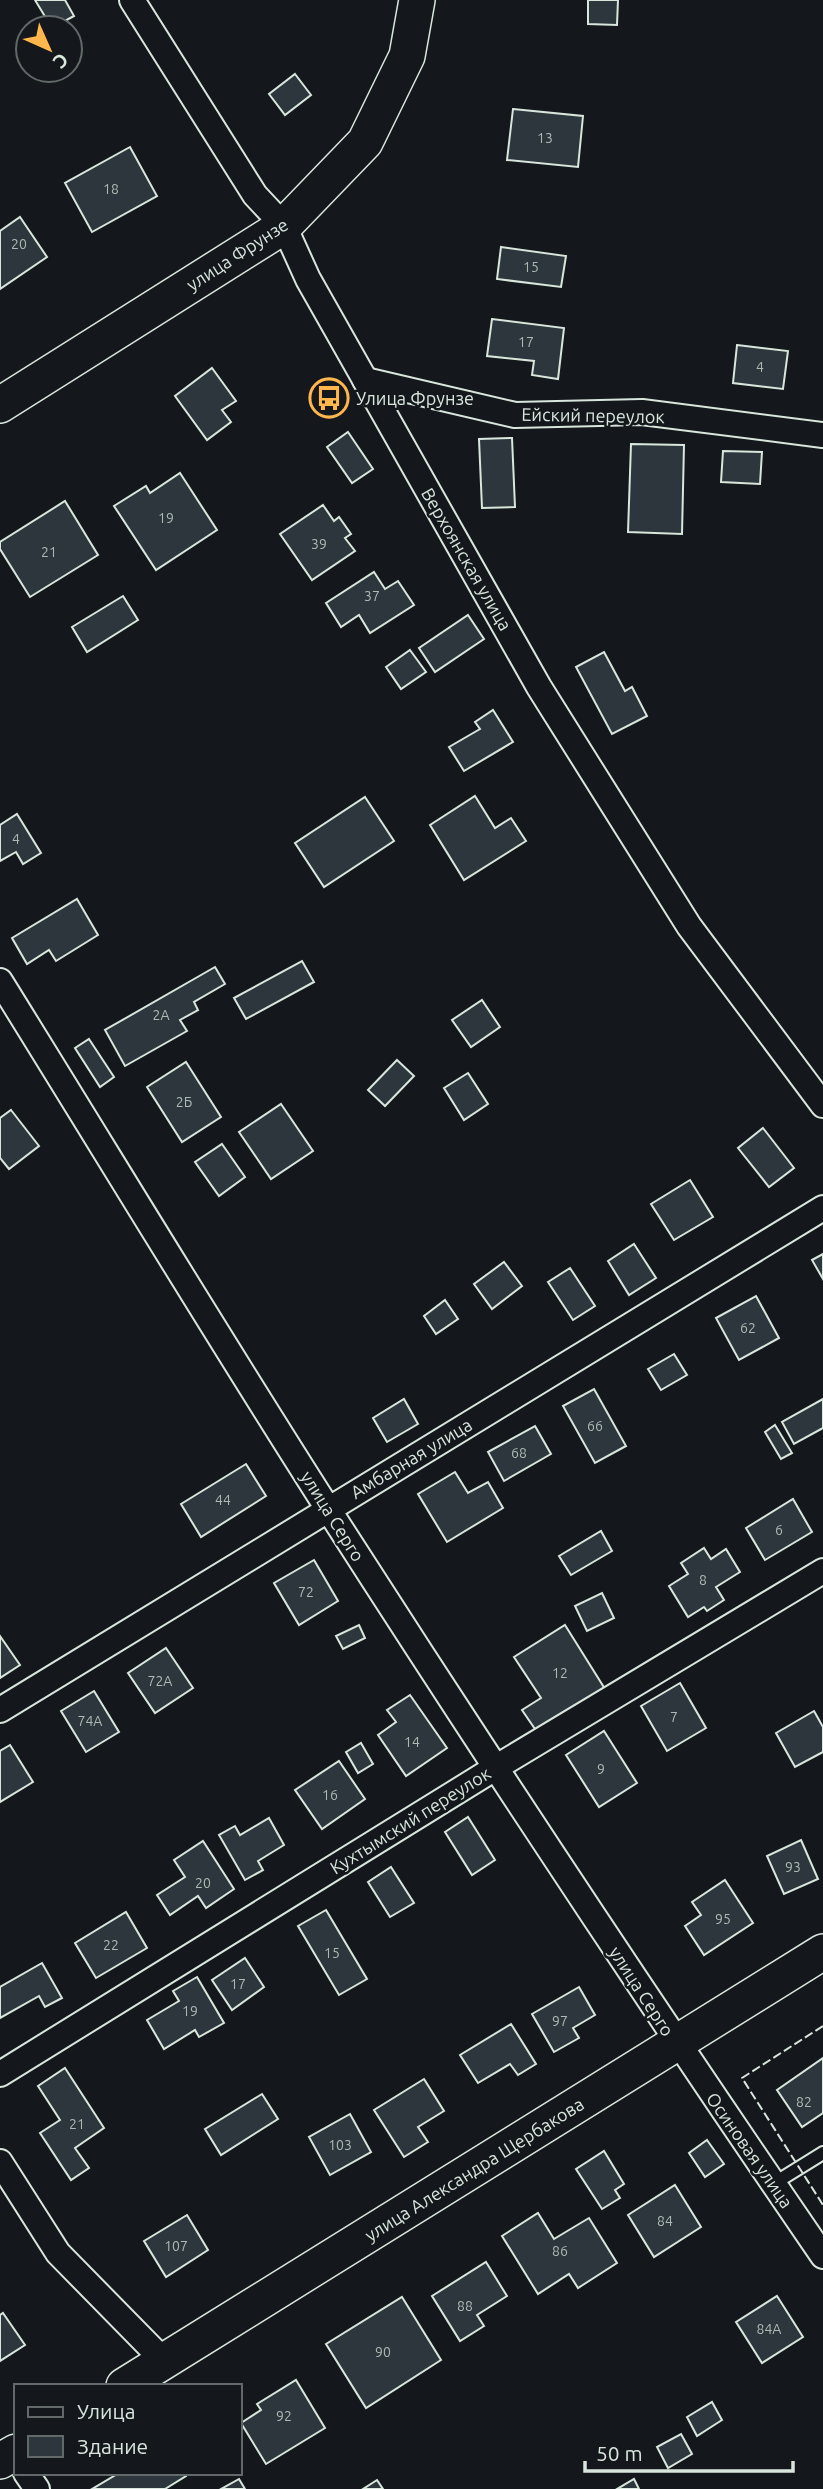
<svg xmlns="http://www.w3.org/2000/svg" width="823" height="2489" font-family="Ubuntu,sans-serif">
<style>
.building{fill:#2c363c;stroke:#d8e6dc;stroke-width:2}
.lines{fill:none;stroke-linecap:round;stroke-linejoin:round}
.lane-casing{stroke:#d8e6dc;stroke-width:16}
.street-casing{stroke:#d8e6dc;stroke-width:28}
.secondary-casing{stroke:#d8e6dc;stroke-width:38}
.lane{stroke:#14181c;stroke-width:12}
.street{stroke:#14181c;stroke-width:24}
.secondary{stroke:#14181c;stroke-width:35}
.fence{stroke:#d8e6dc;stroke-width:2;stroke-dasharray:9 3.5;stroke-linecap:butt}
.labels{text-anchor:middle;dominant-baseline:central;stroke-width:5;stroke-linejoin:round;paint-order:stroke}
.number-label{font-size:14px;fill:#adbab4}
.street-label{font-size:18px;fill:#d8e6dc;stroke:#14181c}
.poi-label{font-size:18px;fill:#d8e6dc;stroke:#14181c;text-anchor:start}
</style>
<rect width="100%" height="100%" fill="#14181c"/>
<g class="building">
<path d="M35,0h30l9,16 -22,12z"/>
<path d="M588,0h30l-1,25 -29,-1z"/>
<path d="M295,74l16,21 -26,20 -16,-21z"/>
<path d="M513,109l70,7 -5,51 -71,-7z"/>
<path d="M130,147l27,49 -65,36 -27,-49z"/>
<path d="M20,217l27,40 -47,32v-58z"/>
<path d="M501,247l65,9 -5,31 -64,-8z"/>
<path d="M492,319l72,9 -6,51 -26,-4 2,-14 -47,-5z"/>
<path d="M737,345l51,6 -5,38 -50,-6z"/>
<path d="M212,368l24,33 -14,9 9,12 -24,18 -32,-44z"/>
<path d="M348,432l25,37 -21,14 -25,-36z"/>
<path d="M512,438l3,69 -33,1 -3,-69z"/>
<path d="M631,444l53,1 -2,89 -54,-2z"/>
<path d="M723,451l39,1 -2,32 -39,-2z"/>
<path d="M180,473l37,57 -61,40 -42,-64 32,-20 4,7z"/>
<path d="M65,501l33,54 -68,42 -30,-48v-7z"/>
<path d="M323,505l11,16 5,-4 12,17 -6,4 10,13 -43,29 -32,-46z"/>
<path d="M374,572l11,17 13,-8 16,24 -44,28 -11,-18 -18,12 -15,-24z"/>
<path d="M123,596l15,24 -51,32 -15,-25z"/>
<path d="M468,615l16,24 -49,33 -16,-24z"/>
<path d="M410,650l16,22 -25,17 -15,-22z"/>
<path d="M604,652l21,39 7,-4 15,29 -35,18 -36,-67z"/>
<path d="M493,710l20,32 -49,29 -15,-24 31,-18 -5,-7z"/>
<path d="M475,796l20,32 16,-10 15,23 -62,39 -34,-55z"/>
<path d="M365,797l29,44 -70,46 -29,-44z"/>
<path d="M17,814l24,39 -18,11 -7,-12 -16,9v-36z"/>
<path d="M77,899l21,36 -42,26 -7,-11 -22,14 -15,-26z"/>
<path d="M302,961l12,21 -68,37 -12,-21z"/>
<path d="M215,967l10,17 -31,18 4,8 -18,10 7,11 -62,35 -20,-36z"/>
<path d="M482,1000l18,27 -29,20 -19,-27z"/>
<path d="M89,1039l25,38 -14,10 -25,-39z"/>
<path d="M397,1060l17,16 -29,30 -17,-16z"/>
<path d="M186,1062l35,55 -39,25 -35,-55z"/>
<path d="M468,1073l20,31 -24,16 -20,-32z"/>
<path d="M281,1104l32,47 -42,28 -32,-47z"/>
<path d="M11,1110l28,36 -30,23 -9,-11v-40z"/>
<path d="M763,1128l31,40 -25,19 -31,-39z"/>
<path d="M222,1144l23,33 -26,19 -24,-34z"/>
<path d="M690,1180l23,37 -39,23 -23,-36z"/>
<path d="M634,1244l22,34 -27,17 -21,-34z"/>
<path d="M823,1254v25l-11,-19z"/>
<path d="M504,1262l18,24 -30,23 -18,-25z"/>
<path d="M570,1268l25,38 -22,14 -25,-38z"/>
<path d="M756,1296l23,42 -40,22 -23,-42z"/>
<path d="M445,1300l13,19 -22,15 -12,-18z"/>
<path d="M674,1354l13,21 -26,15 -13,-21z"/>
<path d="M594,1389l32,57 -31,17 -32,-57z"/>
<path d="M404,1399l14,25 -31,18 -14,-24z"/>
<path d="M823,1399v29l-29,16 -12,-22z"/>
<path d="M775,1425l17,28 -11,6 -16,-27z"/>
<path d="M535,1426l16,28 -47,27 -16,-29z"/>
<path d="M246,1464l20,32 -65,41 -20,-33z"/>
<path d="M455,1472l13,21 20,-11 15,26 -56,34 -29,-48z"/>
<path d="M793,1499l19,33 -47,28 -19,-32z"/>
<path d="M601,1531l11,20 -41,24 -12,-19z"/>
<path d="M704,1548l7,11 15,-10 14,23 -24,15 8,13 -17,11 -3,-4 -16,10 -19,-31 19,-12 -7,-11z"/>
<path d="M314,1560l24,41 -39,24 -25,-42z"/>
<path d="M602,1593l12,25 -27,13 -12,-25z"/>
<path d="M359,1625l6,13 -22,11 -7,-13z"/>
<path d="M565,1625l40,64 -68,43 -15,-22 19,-12 -27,-41z"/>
<path d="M0,1636l20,29 -20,13z"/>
<path d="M166,1648l27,40 -38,25 -27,-40z"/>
<path d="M680,1683l26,45 -39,23 -26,-45z"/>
<path d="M94,1691l25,41 -33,20 -25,-41z"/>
<path d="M410,1695l37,53 -41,28 -28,-41 18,-13 -9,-12z"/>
<path d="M814,1711l9,16v25l-28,15 -19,-34z"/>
<path d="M604,1731l33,52 -38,24 -33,-52z"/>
<path d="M361,1743l12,21 -15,9 -12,-21z"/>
<path d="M10,1745l23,37 -33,20v-51z"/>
<path d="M339,1761l26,38 -43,30 -27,-39z"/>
<path d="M468,1817l27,43 -23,15 -27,-43z"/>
<path d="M269,1818l15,27 -26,16 5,9 -18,10 -26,-45 16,-9 5,9z"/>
<path d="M801,1840l17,39 -34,15 -17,-38z"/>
<path d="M203,1841l31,48 -28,19 -8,-12 -28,19 -13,-20 28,-18 -11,-17z"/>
<path d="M391,1867l23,36 -24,14 -22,-35z"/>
<path d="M725,1880l28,43 -49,32 -19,-29 16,-11 -9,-13z"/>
<path d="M326,1910l41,69 -28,16 -41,-69z"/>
<path d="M126,1912l21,36 -51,30 -21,-35z"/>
<path d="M245,1958l19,29 -32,23 -20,-30z"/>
<path d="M42,1963l20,35 -17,9 -6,-11 -39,22v-31z"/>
<path d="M197,1977l27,46 -25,14 -4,-7 -31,19 -17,-29 32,-19 -6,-10z"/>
<path d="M579,1987l16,28 -22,13 6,10 -25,14 -22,-38z"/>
<path d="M511,2024l25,40 -18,11 -8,-11 -32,19 -18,-28z"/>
<path d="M823,2058v55l-21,14 -25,-37z"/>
<path d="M65,2068l39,60 -29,20 14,20 -18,12 -31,-47 20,-13 -22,-34z"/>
<path d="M424,2079l20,32 -26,16 10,15 -24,15 -30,-47z"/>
<path d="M262,2094l16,25 -57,36 -16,-26z"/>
<path d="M350,2114l21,38 -41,23 -21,-38z"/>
<path d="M707,2140l17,24 -19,13 -16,-24z"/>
<path d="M604,2151l20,33 -9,6 5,8 -18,11 -26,-40z"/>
<path d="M675,2185l26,42 -47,30 -26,-42z"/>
<path d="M538,2213l16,26 35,-21 28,45 -39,25 -9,-14 -31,20 -36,-58z"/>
<path d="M187,2215l21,35 -42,27 -22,-36z"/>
<path d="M486,2262l21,34 -30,19 7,11 -24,15 -28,-45z"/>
<path d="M777,2296l26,41 -41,26 -26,-41z"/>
<path d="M402,2297l39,63 -75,48 -40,-64z"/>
<path d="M3,2313l22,32 -25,16v-46z"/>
<path d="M296,2380l29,48 -59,36 -25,-41 20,-13 -4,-6z"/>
<path d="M712,2402l10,18 -25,16 -10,-19z"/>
<path d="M681,2434l11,20 -24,14 -11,-21z"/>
<path d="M119,2473h66l1,3 -21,13h-73z"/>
<path d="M239,2479l6,10h-24z"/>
<path d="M634,2479l5,10h-22z"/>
<path d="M377,2480l6,9h-20z"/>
</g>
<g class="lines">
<g class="lane-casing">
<path id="lane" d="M773,2184l50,-31"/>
</g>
<g class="street-casing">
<g id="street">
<path d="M132,0l123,195 29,31 24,53 231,408 150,239 134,179"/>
<path d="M365,380l150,35 127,-3 181,23"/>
<path d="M0,981c110,177 218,356 330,531 161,251 325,499 493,744"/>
<path d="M0,1710l823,-502"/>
<path d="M0,2074l495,-306 328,-197"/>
<path d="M0,2162l58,91 106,108"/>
<path d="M26,2473l11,16"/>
</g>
</g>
<g class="secondary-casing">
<g id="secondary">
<path d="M0,405l284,-179 81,-84 42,-86 10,-56"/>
<path d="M124,2386l699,-434"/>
<path d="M0,2461l16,-9"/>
</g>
</g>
<use href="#lane" class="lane"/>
<use href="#street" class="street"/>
<use href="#secondary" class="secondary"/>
<path class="fence" d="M823,2026l-81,52 81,127"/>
</g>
<defs>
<g id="bus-ring" transform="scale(2.0125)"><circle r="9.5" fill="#14181c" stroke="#ffb74d" stroke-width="1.5"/><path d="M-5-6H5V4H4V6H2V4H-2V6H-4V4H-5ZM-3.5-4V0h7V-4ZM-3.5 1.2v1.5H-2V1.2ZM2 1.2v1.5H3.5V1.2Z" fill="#ffb74d"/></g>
</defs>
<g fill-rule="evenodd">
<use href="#bus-ring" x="329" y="398"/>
</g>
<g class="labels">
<g class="number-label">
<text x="545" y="138">13</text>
<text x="111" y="189">18</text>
<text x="19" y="244">20</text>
<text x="531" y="267">15</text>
<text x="526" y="342">17</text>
<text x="760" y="367">4</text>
<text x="166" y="518">19</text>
<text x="319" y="544">39</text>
<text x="49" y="552">21</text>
<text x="372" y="596">37</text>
<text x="16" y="839">4</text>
<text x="161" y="1015">2А</text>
<text x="184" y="1102">2Б</text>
<text x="748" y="1328">62</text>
<text x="595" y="1426">66</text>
<text x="519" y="1453">68</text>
<text x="223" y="1500">44</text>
<text x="779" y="1530">6</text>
<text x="703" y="1580">8</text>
<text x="306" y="1592">72</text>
<text x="560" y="1673">12</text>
<text x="160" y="1681">72А</text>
<text x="674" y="1717">7</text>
<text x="90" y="1721">74А</text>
<text x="412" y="1742">14</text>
<text x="601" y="1769">9</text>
<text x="330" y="1795">16</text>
<text x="793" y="1867">93</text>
<text x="203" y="1883">20</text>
<text x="723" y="1919">95</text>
<text x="111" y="1945">22</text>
<text x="332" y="1953">15</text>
<text x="238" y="1984">17</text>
<text x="190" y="2011">19</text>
<text x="560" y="2021">97</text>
<text x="804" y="2102">82</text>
<text x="77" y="2124">21</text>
<text x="340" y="2145">103</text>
<text x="665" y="2221">84</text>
<text x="176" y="2246">107</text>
<text x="560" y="2251">86</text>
<text x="465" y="2306">88</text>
<text x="769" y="2329">84А</text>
<text x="383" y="2352">90</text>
<text x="284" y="2416">92</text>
</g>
<g class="street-label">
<text transform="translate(237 254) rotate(-33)">улица Фрунзе</text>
<text transform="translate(593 415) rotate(1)">Ейский переулок</text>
<text transform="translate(467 559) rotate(60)">Верхоянская улица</text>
<text transform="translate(411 1458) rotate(-31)">Амбарная улица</text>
<text transform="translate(333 1516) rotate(58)">улица Серго</text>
<text transform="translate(410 1820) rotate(-32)">Кухтымский переулок</text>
<text transform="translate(642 1991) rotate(57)">улица Серго</text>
<text transform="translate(750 2150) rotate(55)">Осиновая улица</text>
<text transform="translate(474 2169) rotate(-32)">улица Александра Щербакова</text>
</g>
<g class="poi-label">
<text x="356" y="398">Улица Фрунзе</text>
</g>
</g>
<rect x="14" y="2384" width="228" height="91" fill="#14181c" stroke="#626a69" stroke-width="2"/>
<rect x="28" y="2407" width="35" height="10" fill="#14181c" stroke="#626a69" stroke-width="2"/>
<text x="77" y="2419" font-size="21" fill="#d8e6dc">Улица</text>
<rect x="28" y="2436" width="35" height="21" fill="#2c363c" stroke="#626a69" stroke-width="2"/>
<text x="77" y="2454" font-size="21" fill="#d8e6dc">Здание</text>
<g transform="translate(49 49) rotate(135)"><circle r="33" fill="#14181c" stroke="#626a69" stroke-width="2"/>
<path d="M0-5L12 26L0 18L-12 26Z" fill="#ffb74d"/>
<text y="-10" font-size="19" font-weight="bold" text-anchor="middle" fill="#d8e6dc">С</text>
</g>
<path d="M585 2461v10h208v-10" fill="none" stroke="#d8e6dc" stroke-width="3.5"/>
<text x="596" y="2461" font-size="21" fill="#d8e6dc" stroke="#14181c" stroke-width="5" paint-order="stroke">50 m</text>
</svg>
